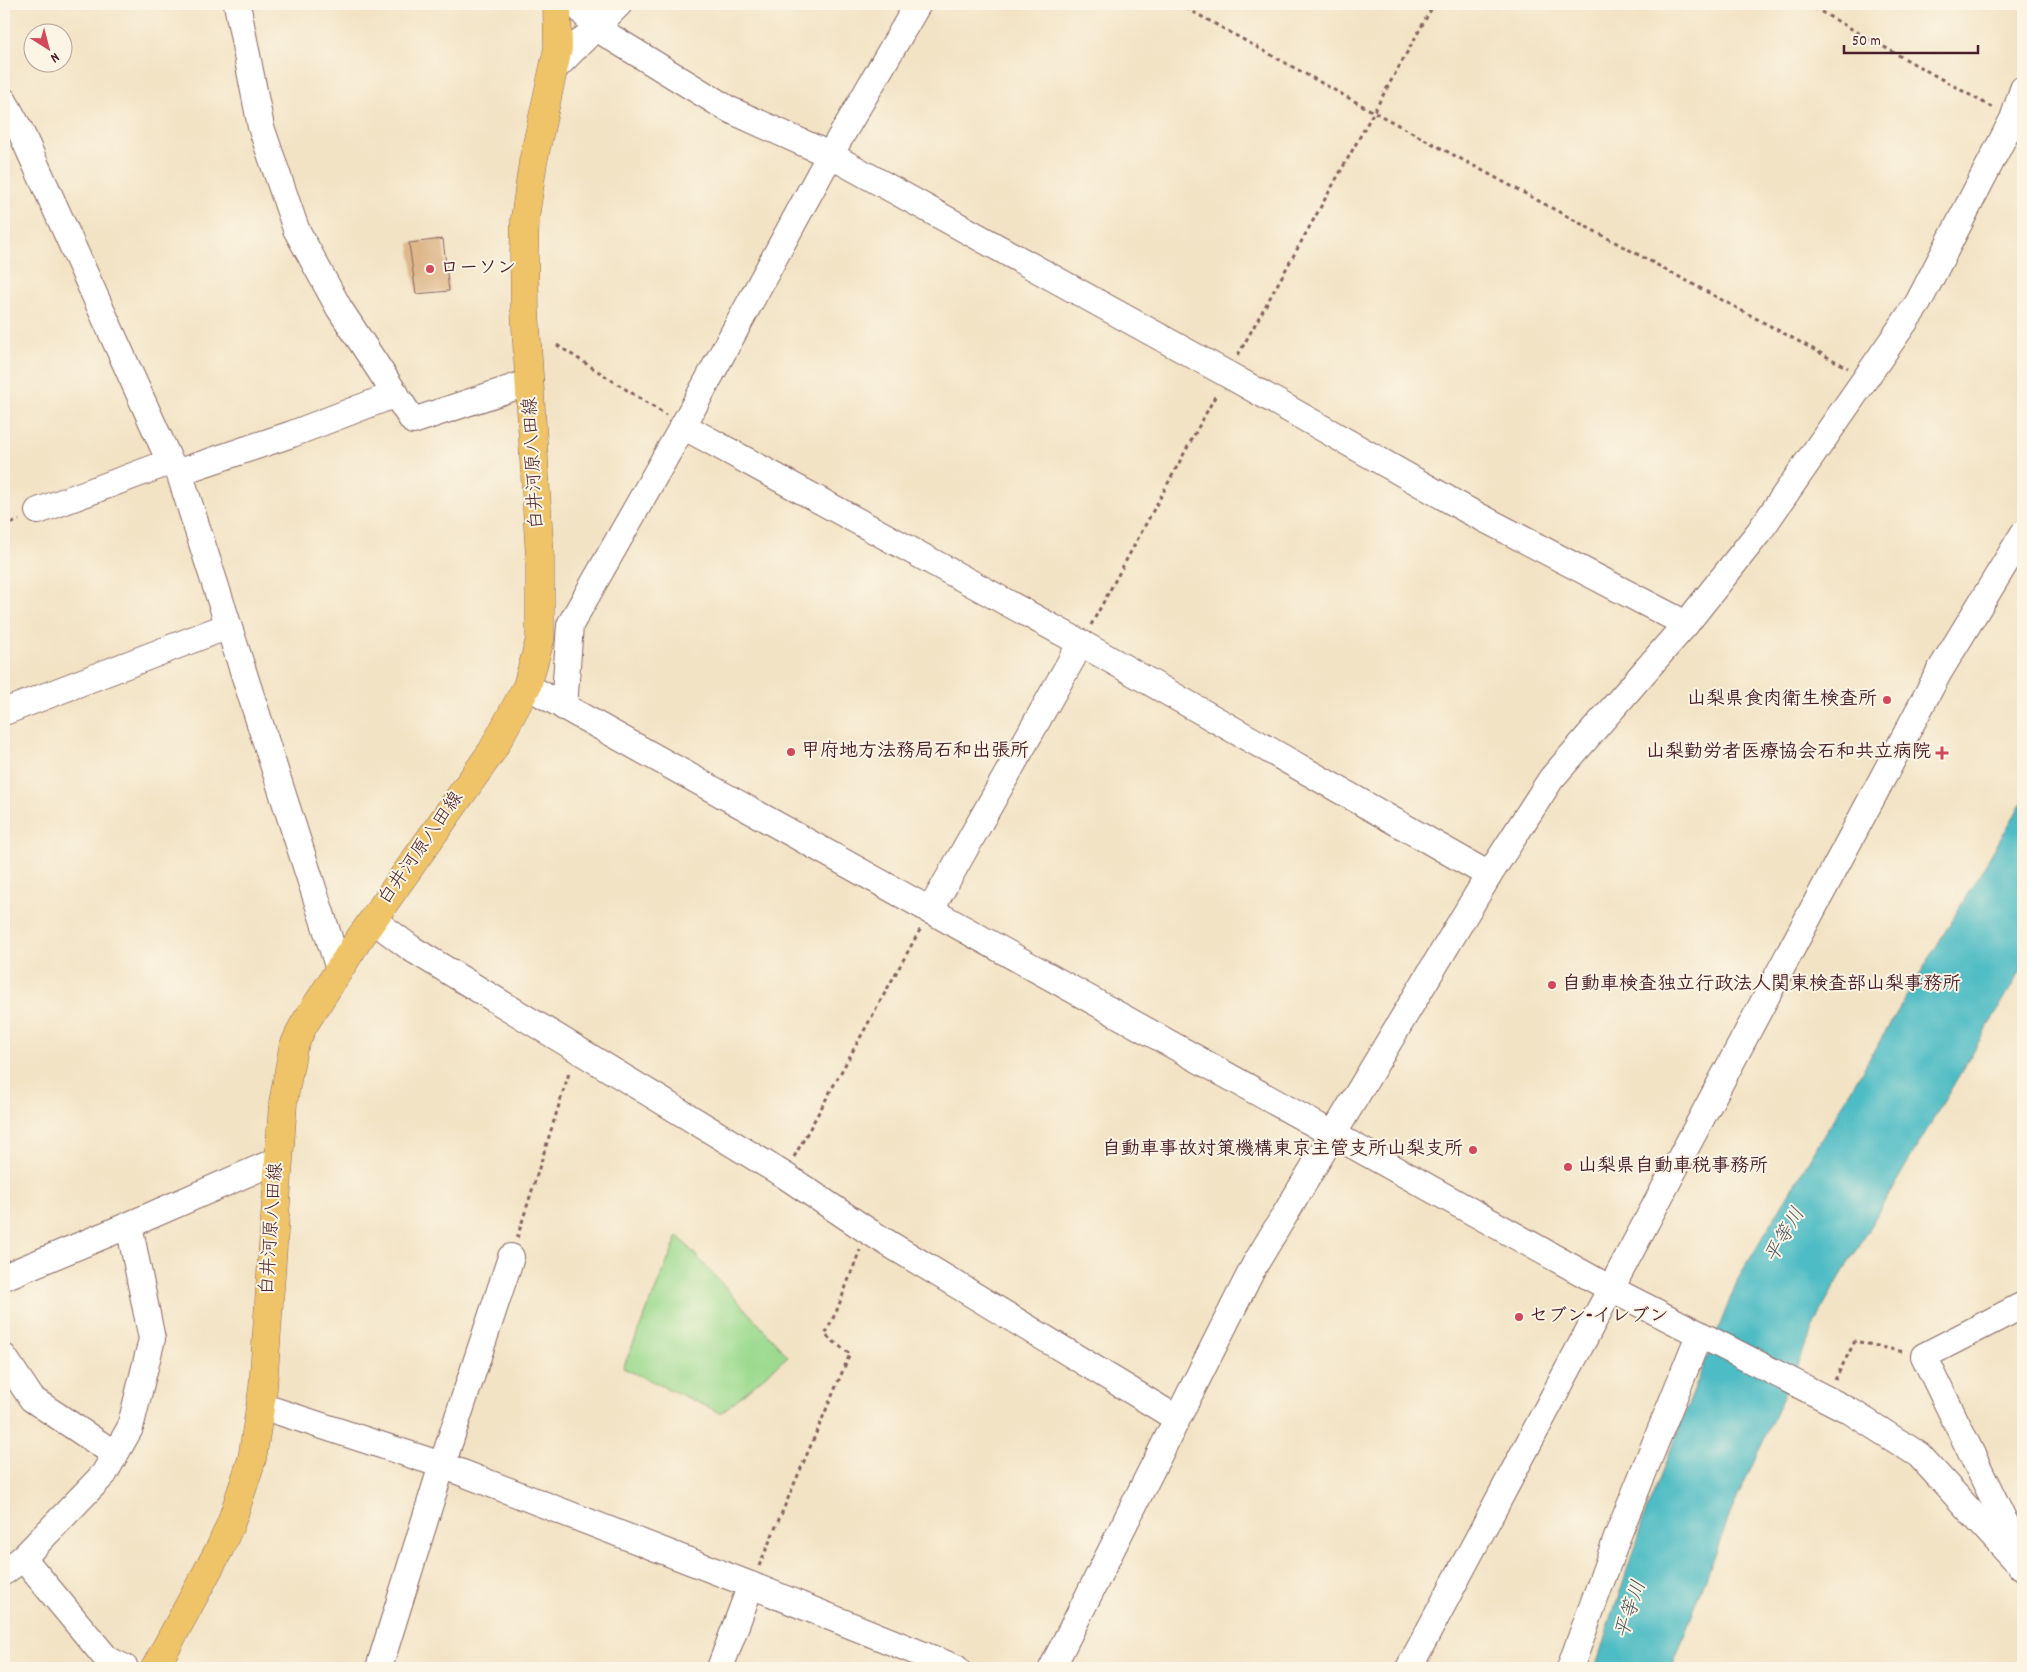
<svg xmlns="http://www.w3.org/2000/svg" width="2027" height="1672" font-family="Dekko,'Klee One',sans-serif">
<style>
.green{fill:#9cda8f;stroke:#737c5d}
.water{fill:#4dbcc4;stroke:#4c6e78}
.building{fill:#deb78b}
.lines{fill:none;stroke-linecap:round;stroke-linejoin:round}
.minor-casing{stroke:#856461;stroke-width:28}
.major-casing{stroke:#856461;stroke-width:29}
.path{stroke:#856461;stroke-width:3;stroke-dasharray:4 4;stroke-linecap:butt}
.minor{stroke:#fff;stroke-width:26}
.major{stroke:#efc469;stroke-width:28}
.poi-dot{fill:#d1495b;stroke:#fcf5e5;stroke-width:2}
.labels{text-anchor:middle;dominant-baseline:central;stroke-width:4;stroke-linejoin:round;paint-order:stroke}
.poi-label{font-size:19px;font-weight:bold;fill:#4a1f2b;stroke:#fcf5e5;text-anchor:start}
.street-label{font-size:19px;fill:#4a1f2b;stroke:#fcf5e5}
.water-label{font-size:20px;font-style:italic;fill:#4b5661;stroke:#fcf5e5}
</style>
<rect width="100%" height="100%" fill="#fcf5e5"/>
<filter id="ink" filterUnits="userSpaceOnUse"><feTurbulence type="fractalNoise" baseFrequency=".02" numOctaves="2"/><feDisplacementMap in="SourceGraphic" scale="10" xChannelSelector="R" yChannelSelector="G"/><feConvolveMatrix kernelMatrix="1 2 1 2 8 2 1 2 1" color-interpolation-filters="sRGB"/></filter>
<filter id="wash" filterUnits="userSpaceOnUse"><feTurbulence type="fractalNoise" baseFrequency=".0096" numOctaves="4" result="noise"/><feDisplacementMap in="SourceGraphic" scale="20" xChannelSelector="R" yChannelSelector="G"/><feGaussianBlur stdDeviation="1.12" result="paint"/><feColorMatrix in="noise" values="0 0 0 0 0 0 0 0 0 0 0 0 0 0 0 0 0 1.4 0 .05"/><feComposite in="paint" operator="in"/></filter>
<g filter="url(#wash)">
<rect width="100%" height="100%" fill="#f2e3c5"/>
<path class="green" d="M678,1236l110,120 -67,57 -98,-45z"/>
<path class="water" d="M2023,801v166l-197,334 -95,211 -59,156h-77l51,-156 92,-233z"/>
<g id="blocks">
<path class="building" d="M443,239l6,52 -33,3 -7,-51z"/>
</g>
</g>
<g filter="url(#ink)">
<use href="#blocks" fill-opacity="0" stroke="#856461" stroke-width="1"/>
<g class="lines">
<g class="minor-casing">
<g id="minor">
<path d="M237,4l24,123 35,102 43,79 74,113 117,-39"/>
<path d="M576,4l20,24 132,81 102,46 397,219 240,136 219,114"/>
<path d="M555,68l64,-64"/>
<path d="M4,101l16,29 150,332 9,10 160,497"/>
<path d="M683,426l398,217 408,232"/>
<path d="M179,472l113,-38 104,-40"/>
<path d="M38,511l132,-49"/>
<path d="M527,686l1084,603 239,122 69,44 104,114"/>
<path d="M564,707l6,-82 113,-199 147,-271 88,-151"/>
<path d="M4,712l224,-86"/>
<path d="M930,911l151,-268"/>
<path d="M373,920l39,29 372,226 84,56 308,187"/>
<path d="M4,1277l125,-52 149,-65"/>
<path d="M4,1357l28,42 83,55"/>
<path d="M261,1406l181,59 309,120 205,83"/>
<path d="M2015,1551v-8l-91,-187 99,-51"/>
<path d="M23,1558l84,101 18,9"/>
<path d="M4,1572l19,-14 81,-84 26,-46 22,-89 -23,-114"/>
<path d="M379,1668l63,-203 69,-208"/>
<path d="M720,1668l31,-83"/>
<path d="M1052,1668l202,-402 235,-391 62,-96 135,-155 73,-92 159,-229 95,-184 10,-30"/>
<path d="M1409,1668l530,-996 84,-138"/>
<path d="M1570,1668l48,-133 81,-200"/>
</g>
</g>
<g class="major-casing">
<path id="major" d="M155,1668l65,-120 11,-25 21,-64 11,-71 20,-285 10,-55 10,-22 54,-84 135,-191 35,-65 13,-46v-82l-15,-248 -1,-56 1,-36 8,-56 25,-114 -1,-44"/>
</g>
<g class="path">
<path d="M1179,4l195,108 474,256"/>
<path d="M1807,4l188,105"/>
<path d="M557,345l109,70"/>
<path d="M1238,355l196,-351"/>
<path d="M4,527l15,-7"/>
<path d="M1091,625l126,-232"/>
<path d="M794,1157l127,-229"/>
<path d="M517,1238l53,-168"/>
<path d="M1835,1380l20,-39 49,11"/>
<path d="M759,1566l91,-212 -25,-19 12,-25 23,-60"/>
</g>
<use href="#minor" class="minor"/>
<use href="#major" class="major"/>
</g>
</g>
<g class="poi-dot">
<circle cx="430" cy="269" r="5"/>
<circle cx="1887" cy="700" r="5"/>
<circle cx="791" cy="752" r="5"/>
<path d="M1939.5 745.5h5v5h5v5h-5v5h-5v-5h-5v-5h5z"/>
<circle cx="1552" cy="985" r="5"/>
<circle cx="1473" cy="1150" r="5"/>
<circle cx="1568" cy="1167" r="5"/>
<circle cx="1519" cy="1317" r="5"/>
</g>
<g class="labels">
<g class="poi-label">
<text x="440" y="269">ローソン</text>
<text x="1877" y="700" text-anchor="end">山梨県食肉衛生検査所</text>
<text x="801" y="752">甲府地方法務局石和出張所</text>
<text x="1931" y="753" text-anchor="end">山梨勤労者医療協会石和共立病院</text>
<text x="1562" y="985">自動車検査独立行政法人関東検査部山梨事務所</text>
<text x="1463" y="1150" text-anchor="end">自動車事故対策機構東京主管支所山梨支所</text>
<text x="1578" y="1167">山梨県自動車税事務所</text>
<text x="1529" y="1317">セブン-イレブン</text>
</g>
<g class="street-label">
<text transform="translate(535 463) rotate(-93)">白井河原八田線</text>
<text transform="translate(422 849) rotate(-55)">白井河原八田線</text>
<text transform="translate(273 1229) rotate(-86)">白井河原八田線</text>
</g>
<g class="water-label">
<text transform="translate(1786 1236) rotate(-60)">平等川</text>
<text transform="translate(1632 1610) rotate(-72)">平等川</text>
</g>
</g>
<rect width="2027" height="1672" fill="none" stroke="#fcf5e5" stroke-width="20"/>
<g transform="translate(48 48) rotate(144)"><circle r="24" fill="#fcf5e5" stroke="#b59f9b"/>
<path d="M0-4L9 19L0 12L-9 19Z" fill="#d1495b"/>
<text y="-8" font-size="14" font-weight="bold" text-anchor="middle" fill="#4a1f2b">N</text>
</g>
<path d="M1844 45v8h134v-8" fill="none" stroke="#4a1f2b" stroke-width="2.5"/>
<text x="1852" y="45" font-size="15" fill="#4a1f2b" stroke="#fcf5e5" stroke-width="4" paint-order="stroke">50 m</text>
</svg>
